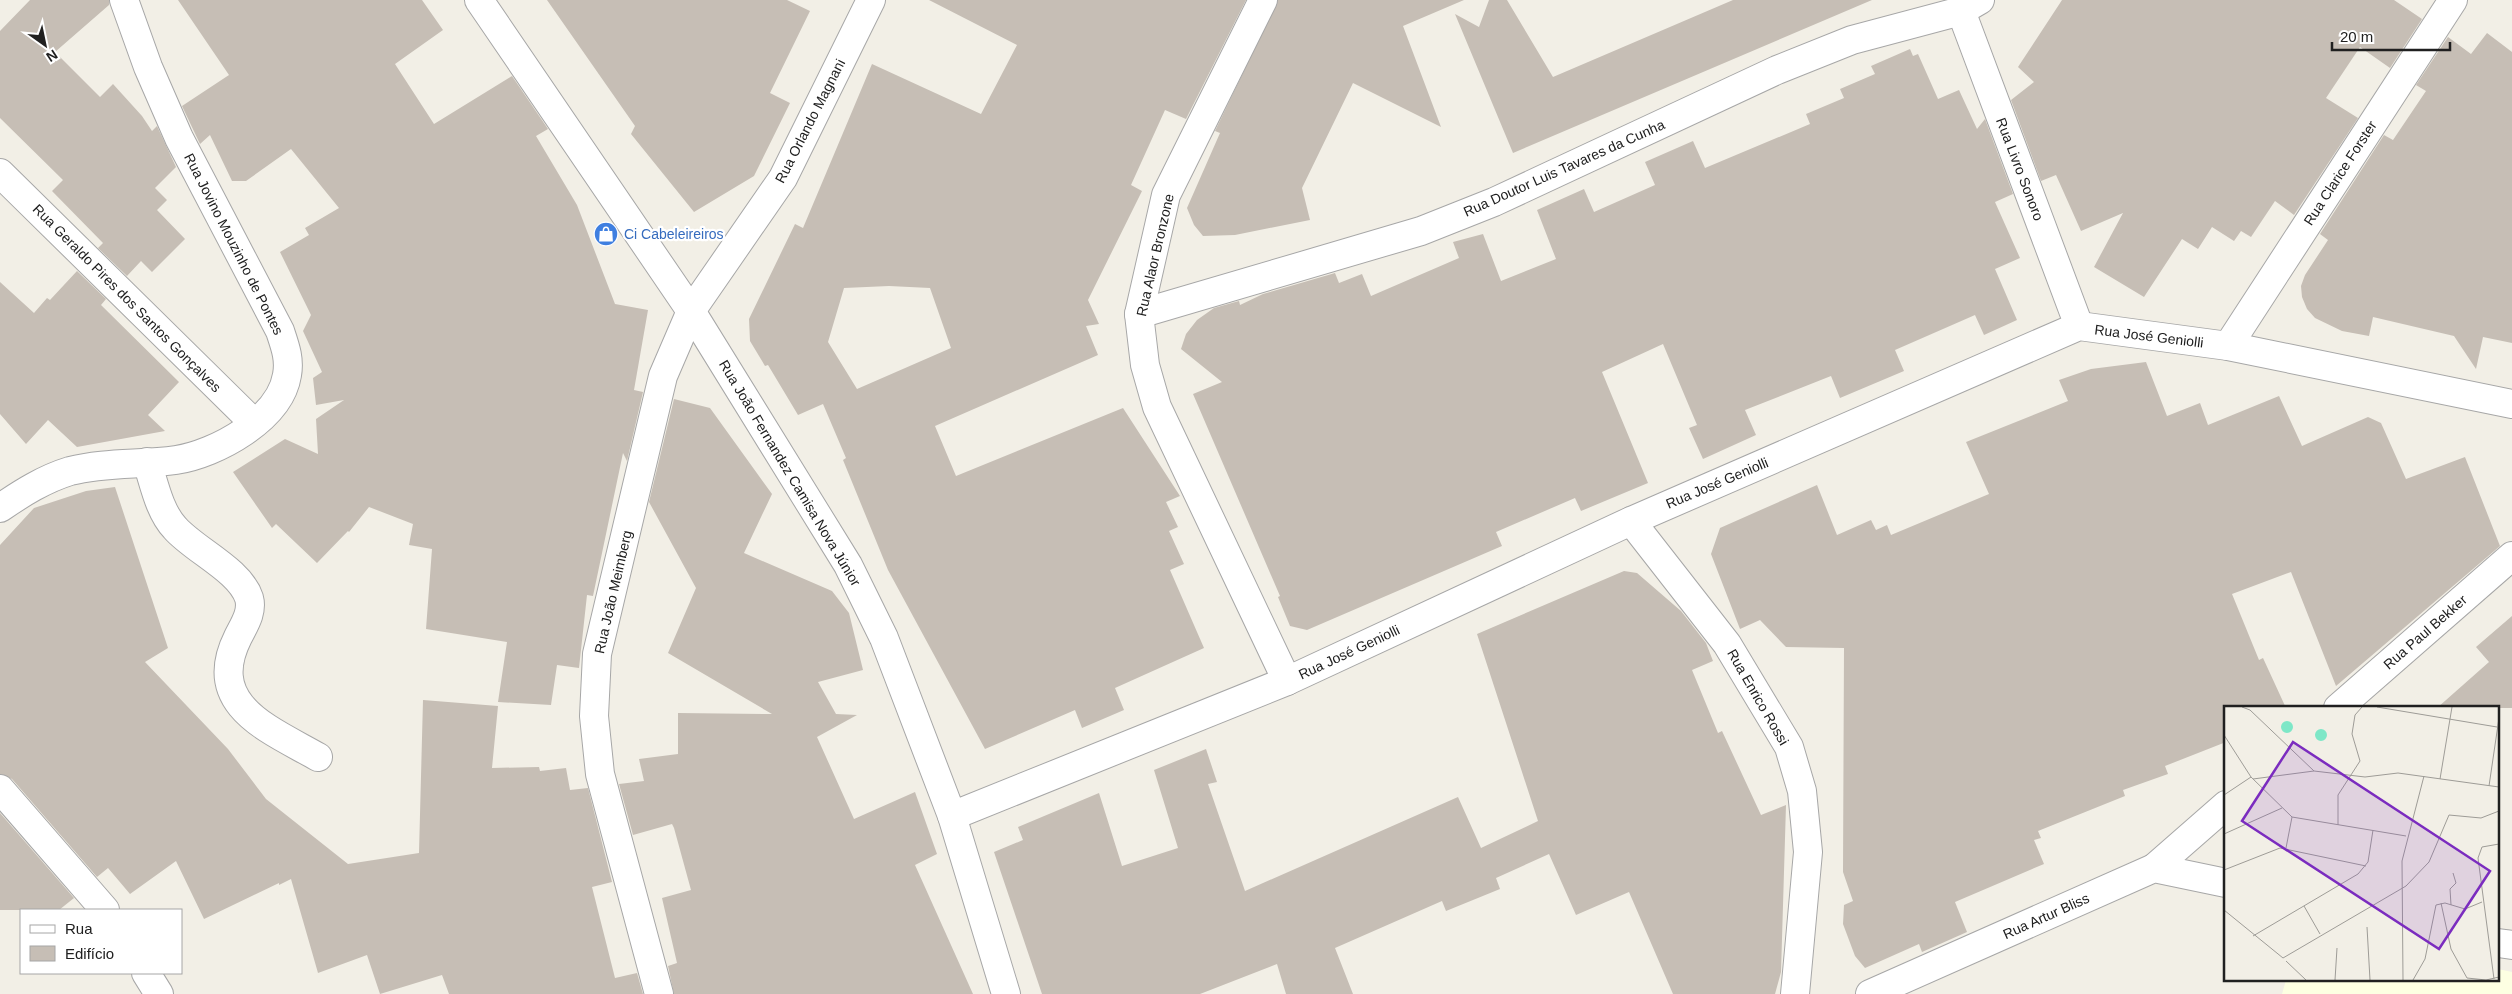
<svg xmlns="http://www.w3.org/2000/svg" width="2512" height="994" font-family="Arial,sans-serif">
<style>
.education{fill:#fdffe2}
.building{fill:#c6beb5;fill-rule:evenodd}
.lines{fill:none;stroke-linecap:round;stroke-linejoin:round}
.minor-casing{stroke:#a7a7a7;stroke-width:30}
.tertiary-casing{stroke:#a7a7a7;stroke-width:30}
.minor{stroke:#fff;stroke-width:28}
.tertiary{stroke:#fff;stroke-width:28}
.labels{text-anchor:middle;dominant-baseline:central;stroke-width:4.5;stroke-linejoin:round;paint-order:stroke}
.street-label{font-size:14px;fill:#202020;stroke:#fff}
.shop-label{font-size:14px;fill:#366cbe;stroke:#fff;text-anchor:start}
.inset-road{fill:none;stroke:#9e9c97;stroke-width:1}
.view{fill:#7b2cbf;fill-opacity:0.15;stroke:#7b2cbf;stroke-width:2.5}
.inset-edge{fill:none;stroke:#202020;stroke-width:2.5}
</style>
<rect width="100%" height="100%" fill="#f2efe6"/>
<path class="education" d="M2498,969l14,3v22h-230l4,-14h212z"/>
<g class="building">
<path d="M30,0h79v5l-54,47 45,45 13,-13 29,32 10,15 5,-5 19,41 -21,21 12,12 -10,10 28,29 -33,33 -11,-11 -14,15 -29,-28 5,-5 -51,-52 11,-11 -63,-62v-87z"/>
<path d="M178,0h244l21,30 -48,34 39,60 78,-48 36,53 -12,7 41,69 38,99 33,6 -14,80 9,2 -16,69 -4,-8 -30,143 -6,-1 -8,73 -22,-3 -6,40 -53,-3 9,-60 -81,-13 6,-80 -23,-4 4,-21 -44,-17 -20,25 -1,-1 -31,32 -41,-39 -4,4 -39,-56 52,-33 33,15 -2,-35 28,-19 -28,5 -3,-27 9,-6 -19,-41 8,-16 -31,-63 29,-17 -4,-7 34,-20 -48,-59 -45,32h-14l-22,-46 -10,9 -18,-38 47,-31z"/>
<path d="M547,0h240l23,11 -40,82 20,10 -36,73 -60,36 -63,-78 4,-8z"/>
<path d="M929,0h317l-60,119 -21,-9 -34,75 11,6 -54,109 11,24 -13,2 12,29 -163,71 21,50 167,-68 57,88 -14,6 12,25 -9,4 15,33 -14,6 34,78 -89,40 9,22 -42,18 -7,-18 -90,39 -97,-179 -45,-110 3,-2 -23,-54 -25,11 -30,-50 -3,1 -15,-25 -1,-22 46,-95 8,4 69,-164 109,50 36,-69zM889,286l41,2 21,60 -94,41 -29,-47 16,-54z"/>
<path d="M1278,0h186l-61,26 38,101 -88,-44 -51,105 8,32 -75,15 -32,1 -9,-11 -7,-17 33,-75 -5,-2z"/>
<path d="M1489,0h18l46,77 180,-77h139l-359,153 -58,-139 24,13z"/>
<path d="M2062,0h332l28,19 -32,49 -30,-21 -34,51 32,20 -64,97 -19,-14 -24,36 -10,-6 -7,10 -22,-14 -14,22 -16,-10 -38,58 -50,-30 29,-54 -42,18 -25,-56 -15,6 -30,-81 23,-18 -16,-15z"/>
<path d="M2487,33l25,19v291l-29,-6 -7,32 -22,-33 -81,-19 -4,19 -27,-5 -27,-13 -8,-9 -5,-12 -1,-11 4,-11 23,-35 -8,-6 64,-99 9,5 33,-49 -10,-6 32,-48 23,17z"/>
<path d="M1910,49l3,7 5,-2 20,45 21,-9 18,39 8,-10 28,75 -18,8 25,56 -25,11 22,51 -33,15 -9,-20 -80,35 9,21 -64,27 -9,-22 -86,34 11,25 -53,24 -14,-31 8,-3 -34,-81 -61,28 46,111 -67,28 -6,-13 -79,34 6,14 -195,84 -17,-4 -12,-29 2,-1 -87,-202 29,-12 -41,-33 5,-15 11,-14 17,-12 25,-7 1,4 23,-11 72,-21 4,10 23,-9 9,22 88,-38 -6,-16 30,-8 18,47 55,-22 -19,-49 47,-21 10,23 61,-27 -10,-23 48,-21 12,27 105,-44 -4,-10 38,-16 -4,-9 35,-15 -4,-8z"/>
<path d="M77,271l29,28 -5,6 78,77 -31,33 17,16 -88,16 -29,-27 -22,24 -26,-30v-132l34,31 13,-15 3,2z"/>
<path d="M2146,362l21,54 33,-13 8,22 71,-29 23,50 66,-29 13,6 25,56 59,-22 35,89 -164,140 -45,-114 -59,22 27,66 4,-2 23,50h-60v34l-61,24 3,8 -45,16 2,6 -87,35 3,7 -7,2 10,24 -89,38 12,30 -45,20 -3,-8 -54,24 -10,-12 -12,-32 1,-19 9,-4 -10,-29 1,-224 -58,-1 -26,-27 -20,9 -29,-75 9,-26 97,-43 20,50 34,-15 5,10 11,-5 4,10 98,-41 -23,-52 102,-41 -9,-21 32,-11z"/>
<path d="M674,399l36,9 62,86 -28,59 88,38 17,22 14,57 -45,12 18,32 21,1 -40,22 37,82 61,-27 22,62 -22,11 58,129h-299l-6,-28 9,-3 -15,-65 29,-8 -17,-62 -2,-4 -39,11 -14,-51 25,-3 -5,-22 39,-5v-41l94,1 -104,-61 28,-65 -47,-86z"/>
<path d="M115,487l53,161 -23,14 83,87 38,50 82,65 71,-11 4,-153 75,6 -6,62 47,-1 1,4 26,-3 4,22 18,-2 24,94 -20,5 23,91 22,-5 6,21h-194l-7,-19 -62,19 -13,-39 -49,18 -27,-94 -12,6v-2l-75,36 -28,-58 -46,33 -22,-26 -11,9 -85,-98 -12,-5v-229l34,-37 52,-17z"/>
<path d="M1624,571l13,2 44,38 25,32 7,18 -21,9 26,63 4,-2 39,84 25,-10 -5,167 -6,22h-102l-44,-102 -53,23 -27,-61 -53,24 4,11 -54,22 -4,-10 -107,47 18,46h-67l-9,-30 -77,30h-158l-48,-142 29,-12 -5,-13 81,-34 23,73 56,-18 -24,-78 52,-21 11,33 -9,2 37,107 213,-94 23,51 57,-27 -61,-187z"/>
<path d="M2512,616v92h-75l52,-46 -13,-15z"/>
<path d="M0,813l74,85 -15,12h-59z"/>
</g>
<g class="lines">
<g class="minor-casing">
<g id="minor">
<path d="M1263,0l-97,195 -27,119 6,51 12,42 130,274"/>
<path d="M1961,11l118,315"/>
<path d="M0,173l254,250"/>
<path d="M1139,314l282,-83 73,-29 283,-132 75,-30 109,-29 19,-11"/>
<path d="M2228,346l225,-346"/>
<path d="M147,462c7,21 12,49 28,66 19,22 65,42 74,70 4,14 -5,27 -11,39 -34,68 31,92 80,120"/>
<path d="M0,508c22,-15 44,-29 70,-37 35,-9 71,-6 106,-11 40,-6 104,-41 111,-85 3,-16 -2,-29 -7,-44l-101,-193 -31,-71 -24,-67"/>
<path d="M1631,521l96,123 62,103 13,44 6,61 -13,142"/>
<path d="M2338,708l174,-152"/>
<path d="M0,789l105,121"/>
<path d="M952,816l335,-135 344,-160 448,-195 149,20 284,58"/>
<path d="M2154,868l72,-63"/>
<path d="M2498,943l14,2"/>
<path d="M146,973l13,21"/>
<path d="M659,994l-59,-220 -6,-58 3,-62 66,-278 28,-65 92,-133 88,-178"/>
<path d="M1870,994l284,-126 72,15"/>
</g>
</g>
<g class="tertiary-casing">
<path id="tertiary" d="M479,0l212,311 157,254 36,73 68,178 54,178"/>
</g>
<use href="#minor" class="minor"/>
<use href="#tertiary" class="tertiary"/>
</g>
<defs>
<g id="shop-disc" transform="scale(1.25)"><circle r="9.5" fill="#3f7fe0" stroke="#fff"/><path d="M-5-2.5h2.3a2.7 3.5 0 0 1 5.4 0H5L5.5 6h-11ZM-1.5-2.5h3a1.5 2.3 0 0 0-3 0Z" fill="#fff"/></g>
</defs>
<g fill-rule="evenodd">
<use href="#shop-disc" x="606" y="234"/>
</g>
<g class="labels">
<g class="street-label">
<text transform="translate(810 121) rotate(-63)">Rua Orlando Magnani</text>
<text transform="translate(1564 168) rotate(-24)">Rua Doutor Luis Tavares da Cunha</text>
<text transform="translate(2020 169) rotate(69)">Rua Livro Sonoro</text>
<text transform="translate(2340 173) rotate(-57)">Rua Clarice Forster</text>
<text transform="translate(234 244) rotate(63)">Rua Jovino Mouzinho de Pontes</text>
<text transform="translate(1155 255) rotate(-77)">Rua Alaor Bronzone</text>
<text transform="translate(127 298) rotate(45)">Rua Geraldo Pires dos Santos Gonçalves</text>
<text transform="translate(2149 336) rotate(7)">Rua José Geniolli</text>
<text transform="translate(790 473) rotate(59)">Rua João Fernandez Camisa Nova Júnior</text>
<text transform="translate(1717 483) rotate(-23)">Rua José Geniolli</text>
<text transform="translate(613 592) rotate(-77)">Rua João Meimberg</text>
<text transform="translate(2425 632) rotate(-41)">Rua Paul Bekker</text>
<text transform="translate(1349 652) rotate(-25)">Rua José Geniolli</text>
<text transform="translate(1758 697) rotate(60)">Rua Enrico Rossi</text>
<text transform="translate(2046 916) rotate(-24)">Rua Artur Bliss</text>
</g>
<g class="shop-label">
<text x="624" y="234">Ci Cabeleireiros</text>
</g>
</g>
<g transform="translate(2224 706)">
<rect width="275" height="275" fill="#f2efe6"/>
<path d="M57 21a6 6 0 1 1 12 0a6 6 0 1 1-12 0ZM91 29a6 6 0 1 1 12 0a6 6 0 1 1-12 0Z" fill="#7ee7c7"/>
<path class="inset-road" d="M18,1l8,3 64,61 51,6 33,-4 101,14M153,1l120,20M0,29l27,42 41,40 114,19M29,73l61,-8M216,73l12,-72M265,80l10,-68M0,89l27,-18M114,119v-30l22,-34 -8,-27 3,-19 7,-8M0,128l58,-26M62,142l6,-31M0,164l56,-22 86,18M217,197l10,46 16,29 19,2 13,-3M227,199l-1,-16 6,-6 -3,-10M80,200l16,28M0,204l59,48 123,-72 23,-24 20,-47 32,3 18,-7M143,221l3,53M29,230l105,-62 10,-12 5,-32M62,255l20,19M270,273l-16,-121 4,-11 17,-3M111,274l2,-32M179,274l-1,-119 22,-85M189,274l12,-21 11,-54 9,-2 20,6 17,-7"/>
<path class="view" d="M69,36l197,129 -51,78 -197,-128z"/>
<rect width="275" height="275" class="inset-edge"/>
</g>
<rect x="20" y="909" width="162" height="65" fill="#ffffff" stroke="#a6a6a6"/>
<rect x="30" y="925" width="25" height="8" fill="#ffffff" stroke="#a6a6a6"/>
<text x="65" y="934" font-size="15" fill="#202020">Rua</text>
<rect x="30" y="946" width="25" height="15" fill="#c6beb5" stroke="#a6a6a6"/>
<text x="65" y="959" font-size="15" fill="#202020">Edifício</text>
<g transform="translate(45 45) rotate(147)" stroke="#ffffff" stroke-width="4" paint-order="stroke">
<path d="M0-4L9 19L0 12L-9 19Z" fill="#202020"/>
<text y="-8" font-size="14" font-weight="bold" text-anchor="middle" fill="#202020">N</text>
</g>
<path d="M2332 42v8h118v-8" fill="none" stroke="#202020" stroke-width="2.5"/>
<text x="2340" y="42" font-size="15" fill="#202020" stroke="#ffffff" stroke-width="4" paint-order="stroke">20 m</text>
</svg>
